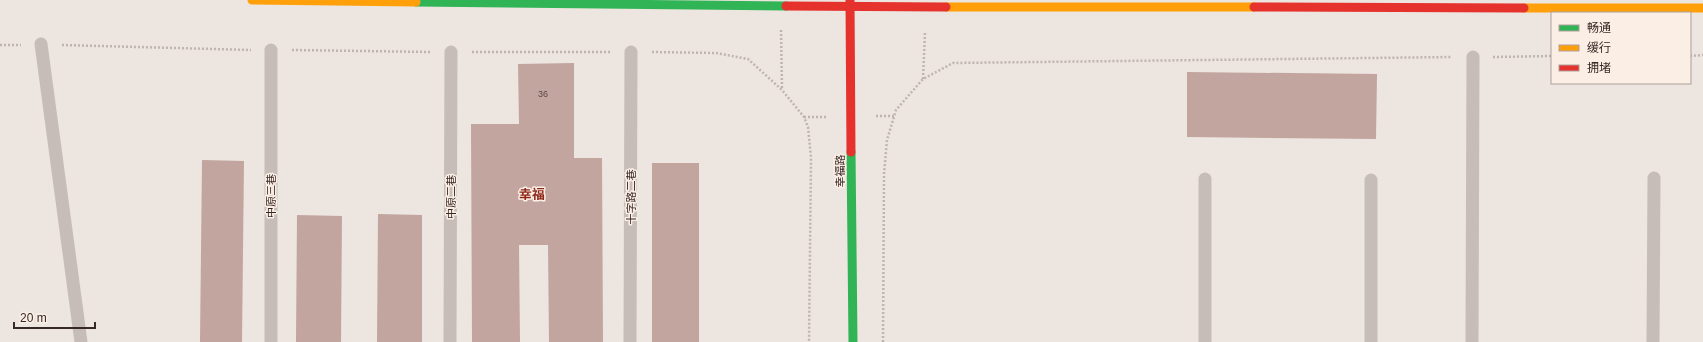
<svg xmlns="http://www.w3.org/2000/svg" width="1703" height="342" font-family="Arial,'Noto Sans SC',sans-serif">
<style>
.building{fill:#c2a59f}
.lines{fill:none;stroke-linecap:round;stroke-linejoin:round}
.path{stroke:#bfb5b0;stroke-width:2.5;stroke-dasharray:2 2;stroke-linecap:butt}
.lane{stroke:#c6bdb8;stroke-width:13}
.fast{stroke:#30b455;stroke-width:9}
.slow{stroke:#ff9f0a;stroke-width:9}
.jam{stroke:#e5322d;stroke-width:9}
.labels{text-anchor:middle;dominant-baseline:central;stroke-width:3;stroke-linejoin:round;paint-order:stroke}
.number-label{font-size:9px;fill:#5a4844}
.street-label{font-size:11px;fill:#372926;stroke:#fbeee5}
.quarter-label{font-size:13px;font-weight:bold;fill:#8d2718;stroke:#fbeee5}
</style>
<rect width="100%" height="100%" fill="#ede5df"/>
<g class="building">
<path d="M574,63v95h28l1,184h-54l-1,-97h-29l1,97h-48l-1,-218h48l-1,-60z"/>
<path d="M1187,72l190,2 -1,65 -189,-2z"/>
<path d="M202,160l42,1 -2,181h-42z"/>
<rect x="652" y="163" width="47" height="179"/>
<path d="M378,214l44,1v127h-45z"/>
<path d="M297,215l45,1 -1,126h-45z"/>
</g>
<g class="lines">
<g class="path">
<path d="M781,30l1,59"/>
<path d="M0,45h21"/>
<path d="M62,45l189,5"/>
<path d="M292,50l139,2"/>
<path d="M472,52h139"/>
<path d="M652,52l64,1 32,6 34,31 22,27 4,10 3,31 -2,184"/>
<path d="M1690,56l13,-1"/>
<path d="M1493,57l59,-1"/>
<path d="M923,79l2,-47"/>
<path d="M876,116h18"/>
<path d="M804,117h23"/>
<path d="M883,342l1,-168 3,-34 9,-30 27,-31 30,-16 499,-6"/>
</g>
<g class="lane">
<path d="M41,44l40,298"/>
<path d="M271,342v-292"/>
<path d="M450,342l1,-290"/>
<path d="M630,342l1,-290"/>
<path d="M1205,342v-163"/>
<path d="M1371,342v-162"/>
<path d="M1472,342l1,-285"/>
<path d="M1653,342l1,-164"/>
</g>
<g class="fast">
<path d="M416,2l370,4"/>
<path d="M851,152l2,190"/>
</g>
<g class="slow">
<path d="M252,0l164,2"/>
<path d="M946,7h308"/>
<path d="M1524,8h179"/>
</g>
<g class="jam">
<path d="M850,0l1,152"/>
<path d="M786,6l160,1"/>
<path d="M1254,7l270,1"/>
</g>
</g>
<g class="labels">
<g class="number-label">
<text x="543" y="94">36</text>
</g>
<g class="street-label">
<text transform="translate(840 171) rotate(-90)">幸福路</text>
<text transform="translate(271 196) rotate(-90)">中原三巷</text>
<text transform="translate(451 197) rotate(-90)">中原二巷</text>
<text transform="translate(631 197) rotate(-90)">十字路二巷</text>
</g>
<g class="quarter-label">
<text x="532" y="194">幸福</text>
</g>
</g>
<rect x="1551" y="12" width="140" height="72" fill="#fbeee5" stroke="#ad9f99"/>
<rect x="1559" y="25" width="20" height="6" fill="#30b455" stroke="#ad9f99"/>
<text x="1587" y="32" font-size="12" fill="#372926">畅通</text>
<rect x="1559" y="45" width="20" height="6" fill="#ff9f0a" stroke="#ad9f99"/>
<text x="1587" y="52" font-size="12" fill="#372926">缓行</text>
<rect x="1559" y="65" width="20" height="6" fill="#e5322d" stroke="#ad9f99"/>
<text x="1587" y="72" font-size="12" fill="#372926">拥堵</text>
<path d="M14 322v6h81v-6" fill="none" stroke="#372926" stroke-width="2"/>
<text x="20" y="322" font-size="12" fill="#372926" stroke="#fbeee5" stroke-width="3" paint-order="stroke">20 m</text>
</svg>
